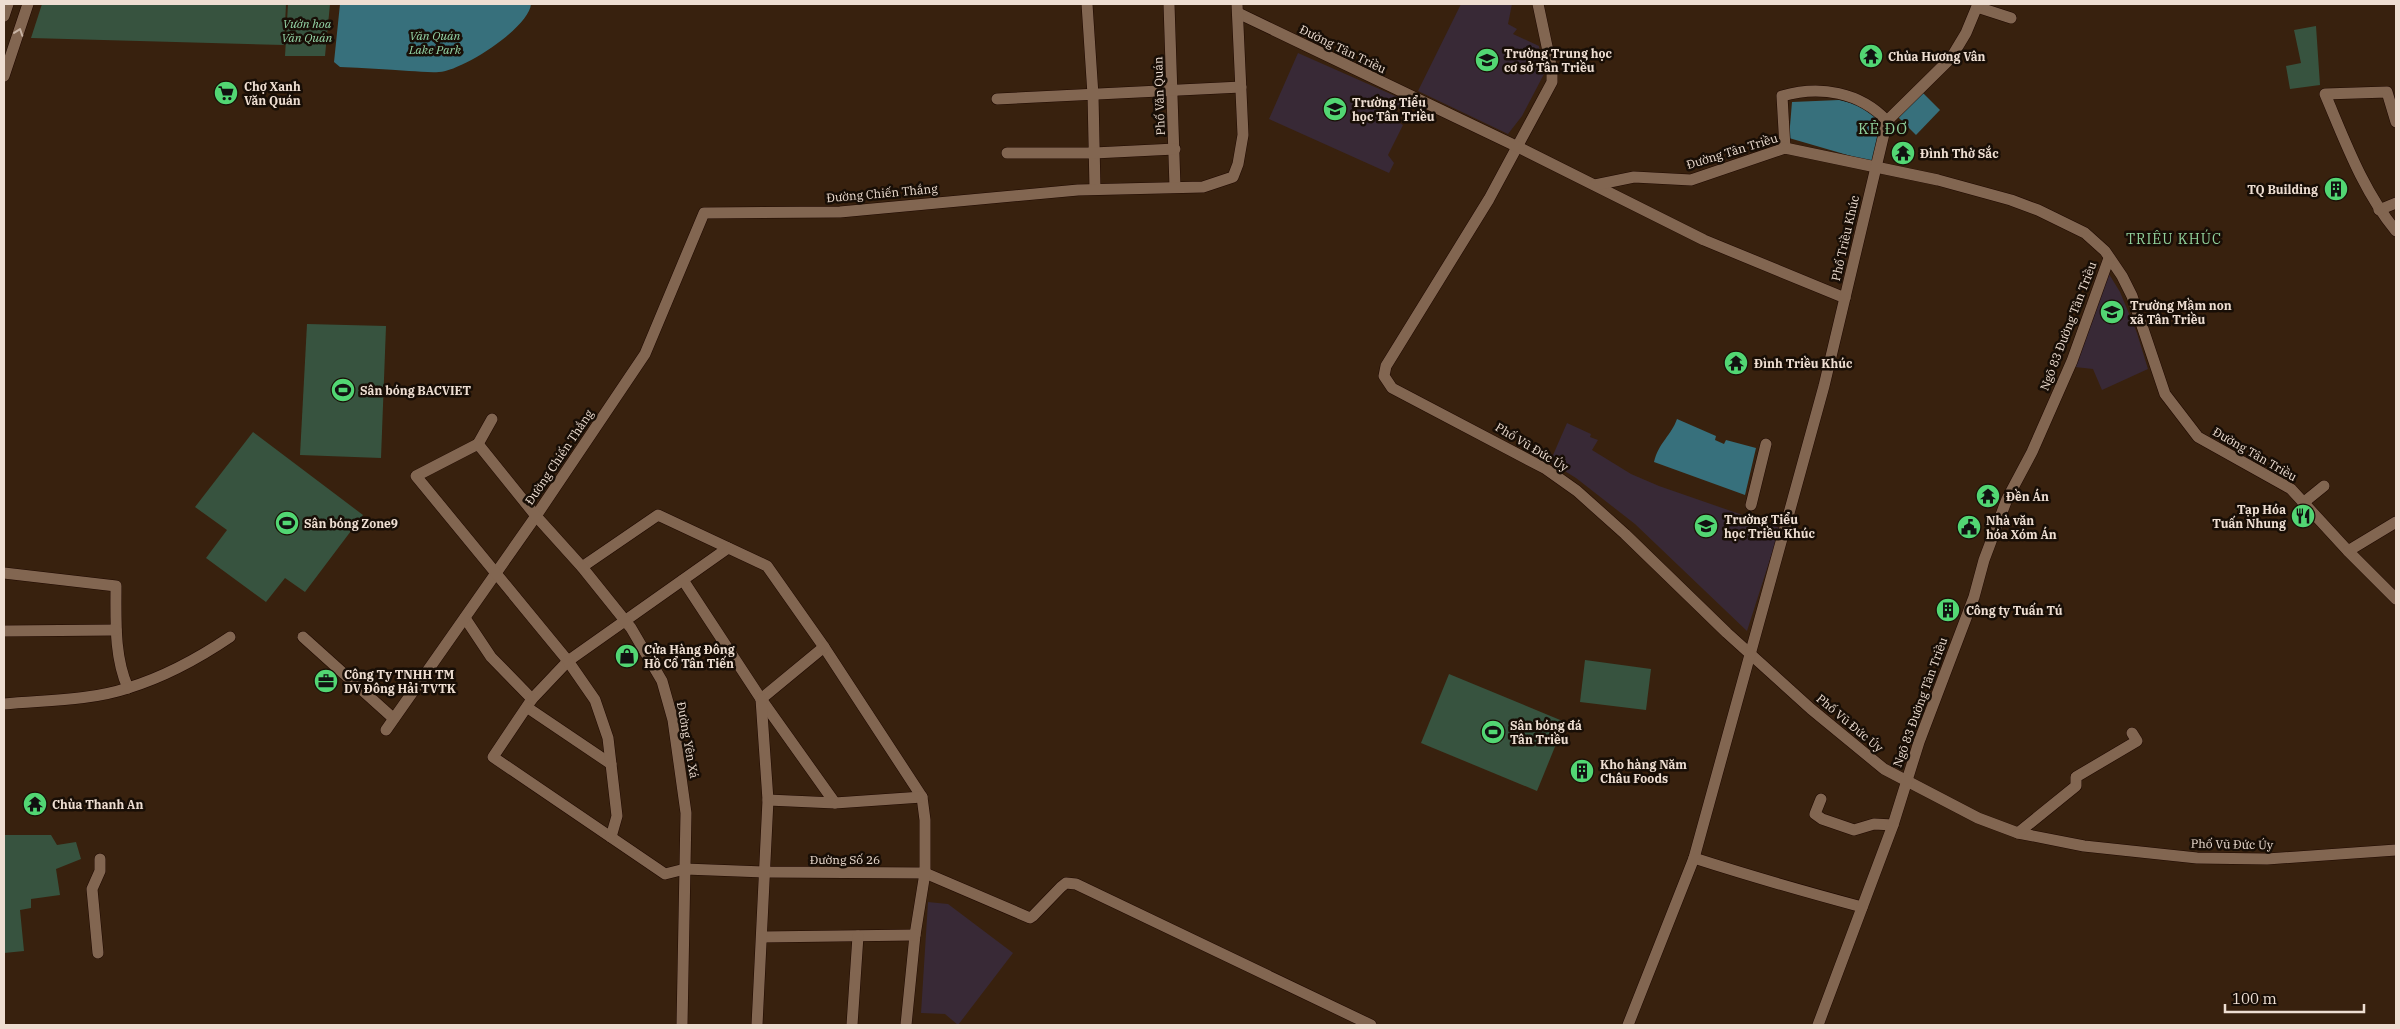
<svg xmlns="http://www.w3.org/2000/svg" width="2400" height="1029" font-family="'IBM Plex Serif',serif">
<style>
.education{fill:#382936}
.green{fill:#37533f}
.water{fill:#37707c}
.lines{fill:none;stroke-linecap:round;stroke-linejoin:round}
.minor-casing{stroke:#1f0900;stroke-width:12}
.minor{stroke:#826651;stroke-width:11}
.oneway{stroke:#c8b4a5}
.labels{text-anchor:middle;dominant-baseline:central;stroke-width:5;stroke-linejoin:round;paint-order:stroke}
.park-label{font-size:12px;font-style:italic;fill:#95d6a8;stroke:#180e06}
.street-label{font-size:12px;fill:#eeded2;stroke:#180e06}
.poi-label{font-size:12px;font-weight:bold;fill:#eeded2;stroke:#180e06;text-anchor:start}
.neighbourhood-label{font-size:14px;letter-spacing:1px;fill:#91d19b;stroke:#180e06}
.quarter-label{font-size:15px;letter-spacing:1px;fill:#91d19b;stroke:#180e06}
</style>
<rect width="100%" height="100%" fill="#38210e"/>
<g class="education">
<path d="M1461,4h51l-4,20 9,5 -4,5 26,12 5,28 -22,42 -14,18 -90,-43z"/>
<path d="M1298,53l104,46 -9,20 10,6 -15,30 6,8 -5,10 -120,-54z"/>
<path d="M2109,274l11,18 17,41 11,36 -46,21 -9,-21 -18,-2z"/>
<path d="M1567,423l24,11 -1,3 8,3 -6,10 39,24 28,12 121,42 -33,103 -112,-107 -59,-46 -26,-16z"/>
<path d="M928,902l20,2 65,49 -55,72 -13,-11 -24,-1z"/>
</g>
<g class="green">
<path d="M42,4h244l-2,41 -253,-7z"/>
<path d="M288,4h42l-5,52h-40z"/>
<path d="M2316,26l4,59 -30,4 -4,-23 15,-3 -7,-33z"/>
<path d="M307,324l79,2 -5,132 -81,-3z"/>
<path d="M253,432l110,83 -58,77 -20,-14 -19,24 -60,-44 21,-28 -32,-23z"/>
<path d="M1585,660l66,9 -5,41 -66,-8z"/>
<path d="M1449,674l116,48 -28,69 -116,-48z"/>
<path d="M4,835h47l6,10 19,-3 5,17 -25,10 4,26 -29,4v9l-11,2 4,41 -20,2z"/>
</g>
<g class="water">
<path d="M340,4h191c-2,24 -69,67 -92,68 -9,1 -20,-1 -30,-1 -23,-2 -46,-3 -69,-4l-6,-5z"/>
<path d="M1922,92l18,18 -24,25 -18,-18z"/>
<path d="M1839,100l24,6 25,14 -13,43 -86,-25 3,-36z"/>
<path d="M1677,419l39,17 -1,4 9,4 2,-4 30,8 -11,47 -91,-33c5,-20 17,-26 23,-43z"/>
</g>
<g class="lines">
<g class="minor-casing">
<g id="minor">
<path d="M1087,4l6,91 2,94"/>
<path d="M1169,4l6,183"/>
<path d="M1538,4l14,66v12l-63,117 -103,167 -2,10 8,12 154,81 31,22 48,43 102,99 84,76 73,60 94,49 40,15 66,13 113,12 70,1 129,-9"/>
<path d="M1977,7l34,11"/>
<path d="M1238,13l280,134 186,93 141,58"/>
<path d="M4,16l4,-12"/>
<path d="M4,76l24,-72"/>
<path d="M997,99l244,-12"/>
<path d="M2396,122l-9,-30 -62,2c20,47 38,97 71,137"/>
<path d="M1785,148l-3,-52c38,-11 78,-4 105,25"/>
<path d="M1007,153h87l81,-4"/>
<path d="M1595,185l39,-8 57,3 94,-32 153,32 73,20 27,10 47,23 20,18 17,25 10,20 33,98 33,43 93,52 57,62 48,48"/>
<path d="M2379,210l17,-7"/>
<path d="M478,444l14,-25"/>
<path d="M2303,503l21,-17"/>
<path d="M1751,505l15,-61"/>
<path d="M728,548l-160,113 -36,38 -39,58 172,117 20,-5 80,3 160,1 105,45 3,-2 28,-29 5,-4 10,1 295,141"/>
<path d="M2348,551l48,-29"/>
<path d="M582,567l76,-52 109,51 57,81 98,150 3,23v53l-10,62 -9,90"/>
<path d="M4,573l112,13c0,34 -2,71 12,102"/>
<path d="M683,580l78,119 74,104"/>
<path d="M465,618l26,39 41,42"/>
<path d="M4,631l112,-1"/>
<path d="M303,637l90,81"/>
<path d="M761,699l63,-52"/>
<path d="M4,704c40,-4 85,-3 124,-16 36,-11 71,-30 102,-51"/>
<path d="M528,708l83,56"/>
<path d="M386,730l150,-214 109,-162 59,-141 136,-1 238,-22 125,-3 30,-10 5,-13 5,-29 -6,-131"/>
<path d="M1821,799l-6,15 7,5 32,11 20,-6 19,1"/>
<path d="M768,800l67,3 87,-6"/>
<path d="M2018,833l58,-47v-9l61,-36 -5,-8"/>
<path d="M611,837l6,-21 -9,-78 -13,-38 -27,-39 -152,-185 62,-32 58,72 46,51 49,61 31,53 11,39 13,93 -4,212"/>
<path d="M1694,858c56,18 112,34 168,49"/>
<path d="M762,937l153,-2"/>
<path d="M98,953l-6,-64 8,-18v-12"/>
<path d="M757,1025l11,-225 -7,-101"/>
<path d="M852,1025l6,-89"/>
<path d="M1628,1025l66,-167 130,-472 63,-265 64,-63 15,-25 12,-29"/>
<path d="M1818,1025l75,-200 26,-83 55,-145 10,-37 23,-61 25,-47 40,-91 37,-103"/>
</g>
</g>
<use href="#minor" class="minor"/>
</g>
<defs><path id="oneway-chevron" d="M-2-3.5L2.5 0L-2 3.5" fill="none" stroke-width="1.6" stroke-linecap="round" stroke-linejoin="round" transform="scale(1.25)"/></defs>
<use class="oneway" href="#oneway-chevron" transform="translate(19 32) rotate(-71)"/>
<defs>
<g id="temple-disc" transform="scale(1.25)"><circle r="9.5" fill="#52d673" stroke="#180e06"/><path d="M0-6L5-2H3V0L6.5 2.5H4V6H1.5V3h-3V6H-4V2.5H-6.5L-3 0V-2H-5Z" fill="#111"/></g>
<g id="school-disc" transform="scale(1.25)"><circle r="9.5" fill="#52d673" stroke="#180e06"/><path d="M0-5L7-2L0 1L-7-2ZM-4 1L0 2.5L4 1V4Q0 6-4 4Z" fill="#111"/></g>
<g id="supermarket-disc" transform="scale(1.25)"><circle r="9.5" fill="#52d673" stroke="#180e06"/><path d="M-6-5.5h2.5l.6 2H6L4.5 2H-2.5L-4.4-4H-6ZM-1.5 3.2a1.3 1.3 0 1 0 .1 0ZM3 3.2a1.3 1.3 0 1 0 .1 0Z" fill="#111"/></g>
<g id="building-disc" transform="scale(1.25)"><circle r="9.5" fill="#52d673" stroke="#180e06"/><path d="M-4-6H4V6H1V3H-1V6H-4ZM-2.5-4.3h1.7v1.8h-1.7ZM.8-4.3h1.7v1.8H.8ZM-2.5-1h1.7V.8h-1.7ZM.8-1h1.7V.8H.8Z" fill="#111"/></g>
<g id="stadium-disc" transform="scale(1.25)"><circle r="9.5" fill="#52d673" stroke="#180e06"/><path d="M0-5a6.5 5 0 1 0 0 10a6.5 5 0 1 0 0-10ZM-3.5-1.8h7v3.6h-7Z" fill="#111"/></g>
<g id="restaurant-disc" transform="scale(1.25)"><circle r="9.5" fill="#52d673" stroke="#180e06"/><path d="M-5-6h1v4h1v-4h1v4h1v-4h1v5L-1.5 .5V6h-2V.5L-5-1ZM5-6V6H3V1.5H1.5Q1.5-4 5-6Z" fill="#111"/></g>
<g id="civic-disc" transform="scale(1.25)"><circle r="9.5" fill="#52d673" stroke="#180e06"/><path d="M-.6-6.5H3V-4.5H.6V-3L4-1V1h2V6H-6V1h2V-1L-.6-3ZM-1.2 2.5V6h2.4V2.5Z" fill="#111"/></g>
<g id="shop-disc" transform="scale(1.25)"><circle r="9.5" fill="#52d673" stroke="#180e06"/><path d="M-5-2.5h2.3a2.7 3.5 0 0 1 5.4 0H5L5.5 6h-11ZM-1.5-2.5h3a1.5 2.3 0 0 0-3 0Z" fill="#111"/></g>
<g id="office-disc" transform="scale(1.25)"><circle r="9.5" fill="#52d673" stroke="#180e06"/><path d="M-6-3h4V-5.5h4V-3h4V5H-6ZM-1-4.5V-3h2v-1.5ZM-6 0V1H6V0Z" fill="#111"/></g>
</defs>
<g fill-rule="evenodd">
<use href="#temple-disc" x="1871" y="56"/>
<use href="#school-disc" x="1487" y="60"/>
<use href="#supermarket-disc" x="226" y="93"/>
<use href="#school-disc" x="1335" y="109"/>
<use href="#temple-disc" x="1903" y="153"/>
<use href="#building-disc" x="2336" y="189"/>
<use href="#school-disc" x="2112" y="312"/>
<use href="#temple-disc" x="1736" y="363"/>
<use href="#stadium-disc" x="343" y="390"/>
<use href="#temple-disc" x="1988" y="496"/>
<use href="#restaurant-disc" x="2303" y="516"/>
<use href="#stadium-disc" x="287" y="523"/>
<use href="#school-disc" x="1706" y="526"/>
<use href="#civic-disc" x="1969" y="527"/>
<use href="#building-disc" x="1948" y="610"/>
<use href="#shop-disc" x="627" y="656"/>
<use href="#office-disc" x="326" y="681"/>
<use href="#stadium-disc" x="1493" y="732"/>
<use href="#building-disc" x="1582" y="771"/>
<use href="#temple-disc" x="35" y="804"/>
</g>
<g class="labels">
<g class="park-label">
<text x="307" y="23">Vườn hoa<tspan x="307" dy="14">Văn Quán</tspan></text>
<text x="435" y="35">Văn Quán<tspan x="435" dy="14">Lake Park</tspan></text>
</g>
<g class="street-label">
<text transform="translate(1343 49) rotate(26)">Đường Tân Triều</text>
<text transform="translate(1159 96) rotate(-92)">Phố Văn Quán</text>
<text transform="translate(1732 151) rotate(-17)">Đường Tân Triều</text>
<text transform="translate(882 193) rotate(-5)">Đường Chiến Thắng</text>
<text transform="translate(1845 238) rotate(-77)">Phố Triều Khúc</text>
<text transform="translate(2068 326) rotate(-69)">Ngõ 83 Đường Tân Triều</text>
<text transform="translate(1532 447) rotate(31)">Phố Vũ Đức Úy</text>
<text transform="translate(2255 454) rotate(30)">Đường Tân Triều</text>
<text transform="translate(559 457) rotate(-56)">Đường Chiến Thắng</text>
<text transform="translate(1920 702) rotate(-70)">Ngõ 83 Đường Tân Triều</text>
<text transform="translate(1850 723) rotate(40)">Phố Vũ Đức Úy</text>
<text transform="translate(688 740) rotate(80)">Đường Yên Xá</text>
<text transform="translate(2232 844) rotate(1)">Phố Vũ Đức Úy</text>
<text x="845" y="859">Đường Số 26</text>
</g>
<g class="poi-label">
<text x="1504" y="53">Trường Trung học<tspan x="1504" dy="14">cơ sở Tân Triều</tspan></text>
<text x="1888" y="56">Chùa Hương Vân</text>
<text x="244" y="86">Chợ Xanh<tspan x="244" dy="14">Văn Quán</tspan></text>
<text x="1352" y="102">Trường Tiểu<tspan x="1352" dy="14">học Tân Triều</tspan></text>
<text x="1920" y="153">Đình Thờ Sắc</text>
<text x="2318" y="189" text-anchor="end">TQ Building</text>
<text x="2130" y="305">Trường Mầm non<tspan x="2130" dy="14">xã Tân Triều</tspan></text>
<text x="1754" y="363">Đình Triều Khúc</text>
<text x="360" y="390">Sân bóng BACVIET</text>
<text x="2006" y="496">Đền Án</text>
<text x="2286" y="509" text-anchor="end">Tạp Hóa<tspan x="2286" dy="14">Tuấn Nhung</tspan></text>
<text x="1724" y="519">Trường Tiểu<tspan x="1724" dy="14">học Triều Khúc</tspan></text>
<text x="1986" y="520">Nhà văn<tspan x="1986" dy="14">hóa Xóm Án</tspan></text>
<text x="304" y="523">Sân bóng Zone9</text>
<text x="1966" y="610">Công ty Tuấn Tú</text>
<text x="644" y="649">Cửa Hàng Đông<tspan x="644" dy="14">Hồ Cổ Tân Tiến</tspan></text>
<text x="344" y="674">Công Ty TNHH TM<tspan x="344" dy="14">DV Đông Hải TVTK</tspan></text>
<text x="1510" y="725">Sân bóng đá<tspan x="1510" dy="14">Tân Triều</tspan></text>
<text x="1600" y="764">Kho hàng Năm<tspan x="1600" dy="14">Châu Foods</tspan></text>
<text x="52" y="804">Chùa Thanh An</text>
</g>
<g class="neighbourhood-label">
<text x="2174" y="239">TRIÊU KHÚC</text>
</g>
<g class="quarter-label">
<text x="1883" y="128">KẺ ĐƠ</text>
</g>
</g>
<rect width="2400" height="1029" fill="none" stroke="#eeded2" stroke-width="10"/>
<path d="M2225 1004v8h139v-8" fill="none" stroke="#eeded2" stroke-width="2.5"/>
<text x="2232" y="1004" font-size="15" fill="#eeded2" stroke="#180e06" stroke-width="4" paint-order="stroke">100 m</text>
</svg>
